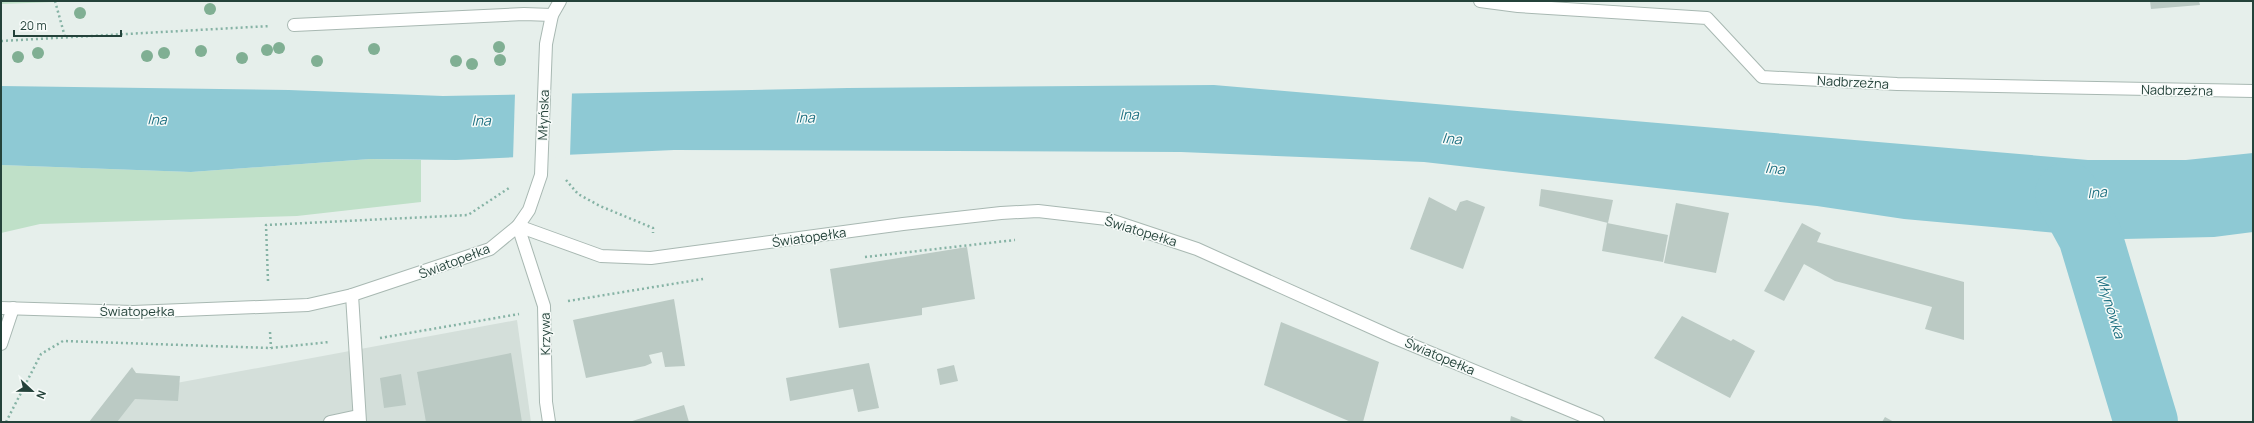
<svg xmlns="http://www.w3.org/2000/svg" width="2254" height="423" font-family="Manrope,sans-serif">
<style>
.built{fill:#d4dfda}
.green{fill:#bfe0c8}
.water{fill:#8ec9d4}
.pier{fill:#e6efeb}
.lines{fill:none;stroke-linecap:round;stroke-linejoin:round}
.river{stroke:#8ec9d4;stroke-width:64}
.building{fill:#bbcac4}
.service-casing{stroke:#a8b8b2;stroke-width:14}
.minor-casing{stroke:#a8b8b2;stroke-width:14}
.tertiary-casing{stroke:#a8b8b2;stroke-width:14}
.path{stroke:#86b3a5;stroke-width:2.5;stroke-dasharray:2 3;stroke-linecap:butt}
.service{stroke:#fff;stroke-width:12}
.minor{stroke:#fff;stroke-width:12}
.tertiary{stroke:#fff;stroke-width:12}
.tree{fill:#80af93}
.labels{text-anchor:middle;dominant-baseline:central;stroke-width:3;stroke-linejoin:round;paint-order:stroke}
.street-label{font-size:13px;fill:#24423a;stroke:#f7fbf9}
.water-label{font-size:14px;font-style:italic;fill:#1c6f80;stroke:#f7fbf9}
</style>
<rect width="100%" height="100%" fill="#e6efeb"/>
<path class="built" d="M517,320l14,102h-431l17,-28z"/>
<g class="green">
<path d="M1,1h81l-81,3z"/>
<path d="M370,159l51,1v42l-124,14 -257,8 -39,9v-68l190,7z"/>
</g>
<path class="water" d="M1214,85l874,75h98l67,-7v79l-39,5 -91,2 -219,-20 -87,-13 -393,-44 -243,-10 -507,-2 -218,10 -86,-1 -179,13 -190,-7v-79l288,4 154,6 405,-8z"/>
<path class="pier" d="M572,91l-2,66 -57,3 2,-67z"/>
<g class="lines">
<path class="river" d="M2067,194l23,42 56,186"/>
</g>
<g class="building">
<path d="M2150,1h49l1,4 -49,4z"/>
<path d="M1541,189l72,11 -5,23 -69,-17z"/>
<path d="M1429,197l27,14 4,-9 7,-2 18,7 -22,62 -53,-20z"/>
<path d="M1676,203l53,10 -13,60 -52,-10z"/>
<path d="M1607,223l61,12 -5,27 -61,-11z"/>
<path d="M1802,223l19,10 -4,9 147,40v58l-39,-11 7,-22 -97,-26 -31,-17 -20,37 -20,-10z"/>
<path d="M967,247l8,52 -53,9v7l-83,13 -9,-59z"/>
<path d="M674,299l11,67 -20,1 -3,-15 -13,3 3,8 -7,3 -59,12 -13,-58z"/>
<path d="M1682,316l49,25 2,-2 22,12 -25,47 -76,-40z"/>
<path d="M1281,322l98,40 -16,60h-12l-87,-37z"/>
<path d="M511,353l11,69h-96l-9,-50z"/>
<path d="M869,363l10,45 -21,4 -5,-23 -63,12 -4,-23z"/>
<path d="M954,365l4,16 -18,4 -3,-16z"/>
<path d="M132,367l4,6 44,3 -2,25 -43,-2 -18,23h-28z"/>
<path d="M401,374l5,31 -22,3 -4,-30z"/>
<path d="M684,405l5,17h-60z"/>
<path d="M1511,416l15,6h-16z"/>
<path d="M1885,417l9,5h-12z"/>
</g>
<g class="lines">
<g class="service-casing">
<g id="service">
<path d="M294,25l230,-11 28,1"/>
<path d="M352,295l8,127"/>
<path d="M330,422l28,-6"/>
</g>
</g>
<g class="minor-casing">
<g id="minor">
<path d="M1480,1l38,5 189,12 55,59 135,7 356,7"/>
<path d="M518,226l83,30 50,2 252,-34 98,-11 37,-2 69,8 90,30 198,89 203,84"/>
<path d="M518,226l26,80 2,96 3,20"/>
</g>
</g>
<g class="tertiary-casing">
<g id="tertiary">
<path d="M1,308l132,4 175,-7 44,-10 138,-46 28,-23 11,-16 12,-35 5,-131 6,-29 8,-14"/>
<path d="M1,344l12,-36"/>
</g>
</g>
<g class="path">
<path d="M55,1l10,36"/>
<path d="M1,41l269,-15"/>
<path d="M566,180l12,14 22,12 53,22v5"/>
<path d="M865,257l150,-17"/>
<path d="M268,281l-2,-56 202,-10 41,-27"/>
<path d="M568,301l135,-22"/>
<path d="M270,332l1,16"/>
<path d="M380,338l139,-24"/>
<path d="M6,422l35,-68 22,-13 208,7 58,-6"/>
</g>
<use href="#service" class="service"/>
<use href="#minor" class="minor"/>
<use href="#tertiary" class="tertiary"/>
</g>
<g class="tree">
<circle cx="210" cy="9" r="6"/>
<circle cx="80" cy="13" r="6"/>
<circle cx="499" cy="47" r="6"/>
<circle cx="279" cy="48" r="6"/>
<circle cx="374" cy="49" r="6"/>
<circle cx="267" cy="50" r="6"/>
<circle cx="201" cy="51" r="6"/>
<circle cx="38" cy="53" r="6"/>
<circle cx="164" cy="53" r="6"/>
<circle cx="147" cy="56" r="6"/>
<circle cx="18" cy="57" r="6"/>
<circle cx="242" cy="58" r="6"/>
<circle cx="500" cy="60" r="6"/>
<circle cx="317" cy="61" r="6"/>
<circle cx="456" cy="61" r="6"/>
<circle cx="472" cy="64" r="6"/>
</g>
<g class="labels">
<g class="street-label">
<text transform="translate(1853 82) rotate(3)">Nadbrzeżna</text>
<text transform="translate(2177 90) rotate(1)">Nadbrzeżna</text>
<text transform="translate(543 115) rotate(-88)">Młyńska</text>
<text transform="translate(1141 231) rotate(17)">Światopełka</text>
<text transform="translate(809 237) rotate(-8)">Światopełka</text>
<text transform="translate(454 261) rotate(-21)">Światopełka</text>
<text x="137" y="311">Światopełka</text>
<text transform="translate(545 334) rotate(-91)">Krzywa</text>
<text transform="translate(1440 356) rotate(23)">Światopełka</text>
</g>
<g class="water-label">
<text transform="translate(1129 114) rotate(-1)">Ina</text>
<text transform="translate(805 117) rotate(-1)">Ina</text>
<text transform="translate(157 119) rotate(1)">Ina</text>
<text transform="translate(481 120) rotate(-1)">Ina</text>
<text transform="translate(1452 138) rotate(5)">Ina</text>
<text transform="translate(1775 168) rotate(5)">Ina</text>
<text transform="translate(2097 192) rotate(-4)">Ina</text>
<text transform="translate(2111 306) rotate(73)">Młynówka</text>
</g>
</g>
<rect width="2254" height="423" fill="none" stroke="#24423a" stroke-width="4"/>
<g transform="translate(32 391) rotate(112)" stroke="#f7fbf9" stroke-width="3" paint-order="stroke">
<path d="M0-3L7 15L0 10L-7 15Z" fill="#24423a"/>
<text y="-6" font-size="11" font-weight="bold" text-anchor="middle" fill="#24423a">N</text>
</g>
<path d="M14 30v6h107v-6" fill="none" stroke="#24423a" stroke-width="2"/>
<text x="20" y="30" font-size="12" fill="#24423a" stroke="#f7fbf9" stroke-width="3" paint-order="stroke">20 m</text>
</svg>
